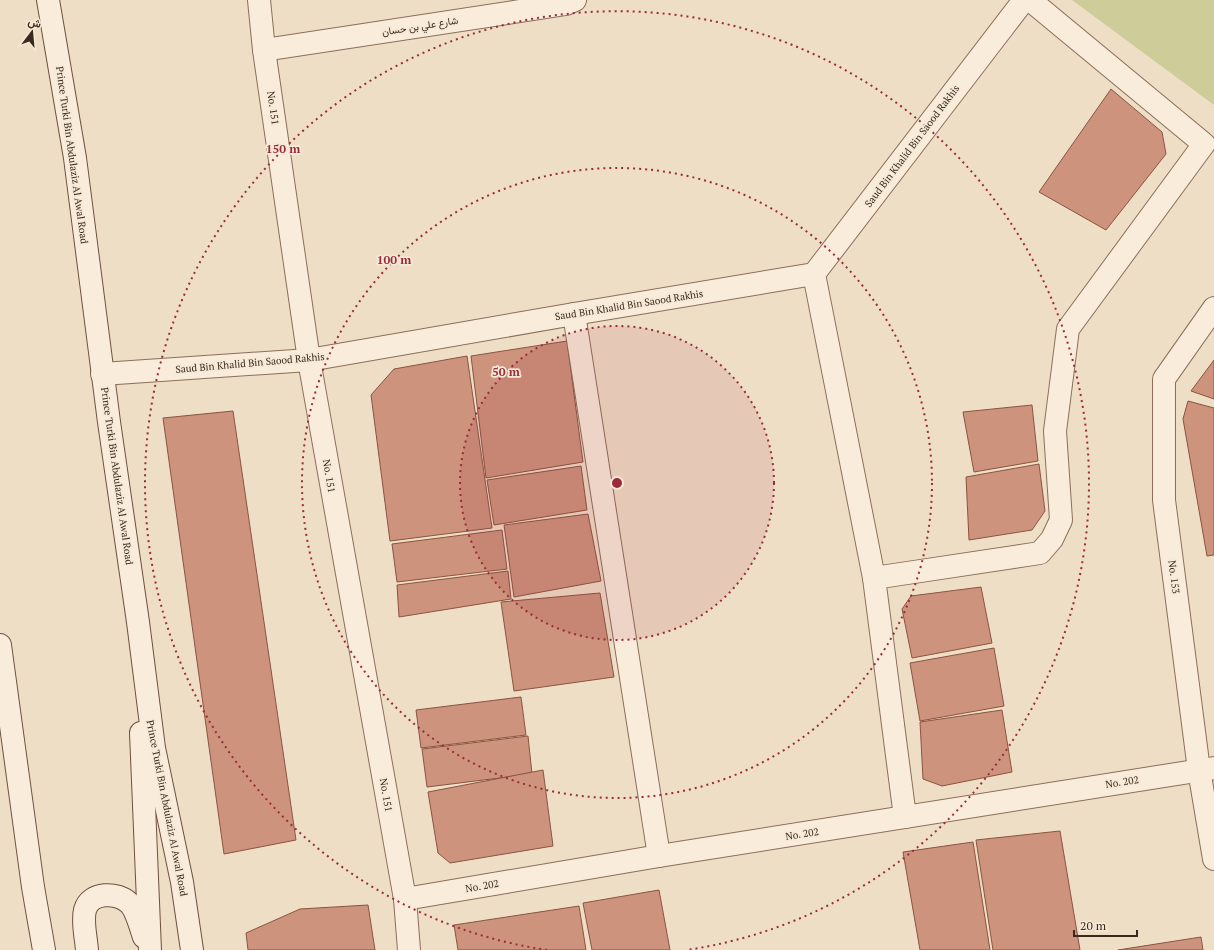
<svg xmlns="http://www.w3.org/2000/svg" width="1214" height="950" font-family="'PT Serif',Vazirmatn,serif">
<style>
.green{fill:#cecd9a}
.building{fill:#cd937c;stroke:#8a5441}
.lines{fill:none;stroke-linecap:round;stroke-linejoin:round}
.street-casing{stroke:#8b6e5b;stroke-width:24}
.secondary-casing{stroke:#6d503f;stroke-width:24}
.street{stroke:#f9ecda;stroke-width:22}
.secondary{stroke:#f9ecda;stroke-width:22}
.ring{fill:none;stroke:#9b2b3a;stroke-width:2;stroke-dasharray:2 4}
.labels{text-anchor:middle;dominant-baseline:central;stroke-width:3.5;stroke-linejoin:round;paint-order:stroke}
.street-label{font-size:10px;fill:#3b291f;stroke:#f6e9d6}
.centre{fill:#9b2b3a;stroke:#f6e9d6;stroke-width:2}
.ring-label{font-size:12px;text-anchor:middle;font-weight:bold;fill:#9b2b3a;stroke:#f6e9d6;stroke-width:3.5;stroke-linejoin:round;paint-order:stroke}
</style>
<rect width="100%" height="100%" fill="#efdec6"/>
<path class="green" d="M1072,0h142v105z"/>
<g class="building">
<path d="M1111,89l51,43 4,22 -60,76 -67,-38z"/>
<path d="M567,341l16,121 -97,16 -15,-122z"/>
<path d="M467,356l25,172 -102,13 -19,-146 23,-26z"/>
<path d="M1214,360v39l-23,-8z"/>
<path d="M1188,401l26,7v147l-7,1 -24,-137z"/>
<path d="M1032,405l6,56 -64,11 -11,-60z"/>
<path d="M233,411l63,429 -72,14 -61,-436z"/>
<path d="M1039,464l6,47 -13,19 -63,10 -3,-63z"/>
<path d="M581,466l6,44 -93,15 -7,-45z"/>
<path d="M588,514l13,67 -87,16 -10,-72z"/>
<path d="M502,530l5,39 -110,13 -5,-38z"/>
<path d="M508,571l3,28 -112,18 -2,-32z"/>
<path d="M981,587l11,56 -80,15 -10,-49 9,-13z"/>
<path d="M600,593l14,84 -100,14 -13,-89z"/>
<path d="M994,648l10,58 -84,15 -10,-58z"/>
<path d="M521,697l5,38 -105,13 -5,-38z"/>
<path d="M1002,710l10,62 -70,14 -19,-7 -3,-57z"/>
<path d="M528,736l4,38 -105,13 -5,-38z"/>
<path d="M543,770l10,76 -103,17 -12,-10 -10,-61z"/>
<path d="M1060,831l20,119h-87l-17,-110z"/>
<path d="M973,842l17,108h-70l-17,-98z"/>
<path d="M659,890l11,60h-78l-9,-47z"/>
<path d="M368,905l7,45h-127l-2,-17 54,-24z"/>
<path d="M579,906l7,44h-128l-4,-25z"/>
<path d="M1201,937l2,13h-85z"/>
</g>
<g class="lines">
<g class="street-casing">
<g id="street">
<path d="M259,0l5,50 45,310 96,539 4,51"/>
<path d="M264,50l302,-46 9,-4"/>
<path d="M814,274l60,304 31,239"/>
<path d="M1214,308l-50,71v121l35,270 15,89"/>
<path d="M574,314l85,542"/>
<path d="M102,374l207,-14 265,-46 240,-40 210,-274"/>
<path d="M874,578l166,-25 12,-14 9,-19 -6,-89 13,-102 136,-185 -174,-144"/>
<path d="M405,899l254,-43 555,-88"/>
</g>
</g>
<g class="secondary-casing">
<g id="secondary">
<path d="M48,0l27,158 34,264 29,200 16,126 28,134 10,68"/>
<path d="M0,645l33,242 11,63"/>
<path d="M141,733l9,217"/>
<path d="M87,950c-1,-13 -5,-28 -2,-40 5,-19 33,-18 44,-7 7,6 12,26 15,34"/>
</g>
</g>
<use href="#street" class="street"/>
<use href="#secondary" class="secondary"/>
</g>
<circle cx="617" cy="483" r="157" fill="#9b2b3a" fill-opacity=".12"/>
<g class="ring">
<circle cx="617" cy="483" r="157"/>
<circle cx="617" cy="483" r="315"/>
<path d="M547 950A472 472 0 1 1 687 950"/>
</g>
<g class="labels">
<g class="street-label">
<text transform="translate(420 26) rotate(-9)">شارع علي بن حسان</text>
<text transform="translate(273 108) rotate(82)">No. 151</text>
<text transform="translate(912 146) rotate(-53)">Saud Bin Khalid Bin Saood Rakhis</text>
<text transform="translate(72 155) rotate(82)">Prince Turki Bin Abdulaziz Al Awal Road</text>
<text transform="translate(629 305) rotate(-9)">Saud Bin Khalid Bin Saood Rakhis</text>
<text transform="translate(250 363) rotate(-5)">Saud Bin Khalid Bin Saood Rakhis</text>
<text transform="translate(117 476) rotate(82)">Prince Turki Bin Abdulaziz Al Awal Road</text>
<text transform="translate(329 476) rotate(80)">No. 151</text>
<text transform="translate(1174 577) rotate(83)">No. 153</text>
<text transform="translate(1122 782) rotate(-9)">No. 202</text>
<text transform="translate(386 795) rotate(80)">No. 151</text>
<text transform="translate(167 808) rotate(79)">Prince Turki Bin Abdulaziz Al Awal Road</text>
<text transform="translate(802 834) rotate(-9)">No. 202</text>
<text transform="translate(482 886) rotate(-10)">No. 202</text>
</g>
</g>
<circle cx="617" cy="483" r="6" class="centre"/>
<g class="ring-label">
<text x="283" y="153">150 m</text>
<text x="394" y="264">100 m</text>
<text x="506" y="376">50 m</text>
</g>
<g transform="translate(32 32) rotate(16)" stroke="#f6e9d6" stroke-width="3" paint-order="stroke">
<path d="M0-3L7 15L0 10L-7 15Z" fill="#3b291f"/>
<text y="-6" font-size="11" font-weight="bold" text-anchor="middle" fill="#3b291f">ش</text>
</g>
<path d="M1074 930v6h63v-6" fill="none" stroke="#3b291f" stroke-width="2"/>
<text x="1080" y="930" font-size="12" fill="#3b291f" stroke="#f6e9d6" stroke-width="3" paint-order="stroke">20 m</text>
</svg>
